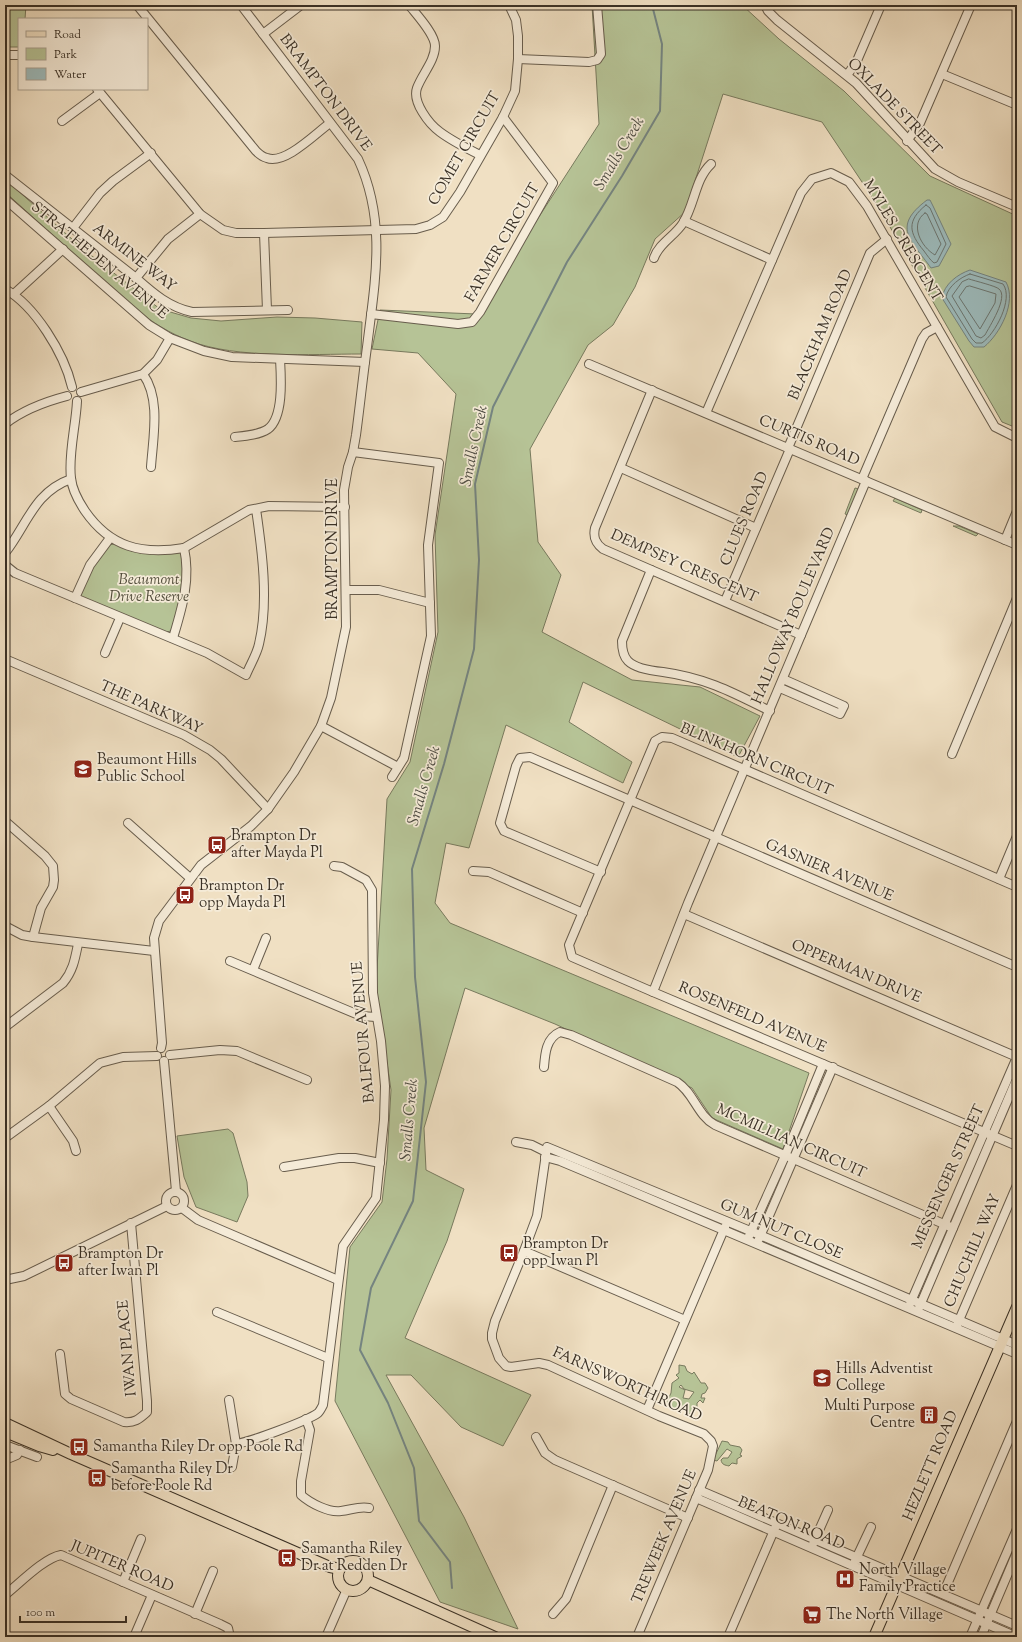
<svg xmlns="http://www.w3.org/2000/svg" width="1022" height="1642" font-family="'Sorts Mill Goudy',serif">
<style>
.green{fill:#b6c396;stroke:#787a5e;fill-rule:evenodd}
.water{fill:#9dbbbc;stroke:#758480}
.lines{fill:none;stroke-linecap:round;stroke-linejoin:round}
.shore{stroke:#6c7671;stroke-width:1}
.stream{stroke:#758480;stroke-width:2}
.minor-casing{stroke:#685d4d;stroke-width:10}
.major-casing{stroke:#3a3126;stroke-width:12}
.minor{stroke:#f5ebd8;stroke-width:8}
.major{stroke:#f0e0c3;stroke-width:10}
.labels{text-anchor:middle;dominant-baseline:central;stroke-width:3.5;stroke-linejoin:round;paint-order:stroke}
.street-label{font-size:15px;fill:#3a3126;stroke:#f5ebd8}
.park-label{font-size:15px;font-style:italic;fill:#534e3c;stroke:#f5ebd8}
.poi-label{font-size:15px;fill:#3a3126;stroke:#f5ebd8;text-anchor:start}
.water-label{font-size:16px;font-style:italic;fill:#4e4d44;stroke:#f5ebd8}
</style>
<rect width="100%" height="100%" fill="#f0e0c3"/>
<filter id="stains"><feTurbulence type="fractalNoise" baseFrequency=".005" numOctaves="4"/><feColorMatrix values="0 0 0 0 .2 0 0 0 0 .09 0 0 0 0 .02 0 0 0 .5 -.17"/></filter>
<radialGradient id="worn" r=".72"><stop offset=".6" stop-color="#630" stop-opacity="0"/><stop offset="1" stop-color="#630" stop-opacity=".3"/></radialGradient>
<g class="green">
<path d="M7,5h19l-1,14h-6v28h-14z"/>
<path d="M592,5h150l37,34 65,52 86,85 87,40v212l-15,-6 -124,-216 -56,-84 -99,-28 -38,118 -30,27 -20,48 -22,38 -25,20 -58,104 8,93 23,33 -19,57 90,48 68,7 60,29 -22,41 -155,-75 -14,40 63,40 -9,21 -117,-58 -37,123 -23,-5 -11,60 15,20 359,150 -26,76 -71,-31 -20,-30 -137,-64 -90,-36 -41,140 2,42 38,19 -17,52 -42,97 126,57 -28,51 -42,-19 -50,-52h-25l78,142 54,112 -78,-27 -105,-201 15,-154 32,-45 5,-43 4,-69 -15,-104 11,-187 23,-37 28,-130 -3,-97 21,-141 -38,-41 -46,-4 8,-39 96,4 123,-190z"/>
<path d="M5,179l78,70 77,60 31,9 30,3 56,-4 38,1 47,4 -1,32c-50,0 -124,5 -171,-13 -40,-15 -71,-45 -102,-74 -28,-25 -55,-50 -83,-75z"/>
<path d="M855,488l4,1 -11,26 -3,-1z"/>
<path d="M895,498l27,12 -1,3 -28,-12z"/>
<path d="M953,526h6l19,8 -2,2z"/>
<path d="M115,544c23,12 40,11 64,8l3,2 2,29 -10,44 -3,4 -5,1 -86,-35 -1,-3 8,-18 21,-31z"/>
<path d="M228,1129l5,4 14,49 1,14 -11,26 -41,-15 -12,-30 -7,-41z"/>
<path d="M679,1365l6,1 2,5 5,3 2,-2 7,11h4l3,5 -3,5 -3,1 -1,4h4l-2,5 -3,-3 -3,3v4l-7,7 -6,-4v-5l-4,7 -15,-6 6,-13 1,-10 7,-5 -3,-3 3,-2zM681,1385l3,4 10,3 -5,7 -6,-1 2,-8 -6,-3z"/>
<path d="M722,1441l6,1 2,3 10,2 2,3 -2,5 2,1 -5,3v5l-5,-1 -3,3c-4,-1 -7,-1 -8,-6l2,-2h5l4,-6 -5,-3 -10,12 -4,-1z"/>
</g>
<g class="water">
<path d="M927,200h3l3,6 18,38 -12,22 -8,2c-20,-28 -40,-41 -4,-68z"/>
<path d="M970,270l36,12c11,20 -6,52 -22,65h-10l-5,-6 -27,-43c2,-14 16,-24 28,-28z"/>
</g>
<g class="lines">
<g class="shore">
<path d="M926,205l4,3 16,36 -9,18 -3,1c-4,-3 -7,-8 -10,-12 -15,-18 -18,-30 2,-46z"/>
<path d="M925,213l2,1 14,30 -6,11c-14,-8 -26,-31 -10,-42z"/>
<path d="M970,274l33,10c11,15 -8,50 -21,59h-6l-4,-4 -26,-42c2,-11 15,-20 24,-23z"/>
<path d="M969,279c6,2 27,7 30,10 10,8 -10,38 -14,46l-4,3 -5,-2 -24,-40 10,-14z"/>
<path d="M970,286l26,8 -1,9 -15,26 -21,-32 7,-10z"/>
</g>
<path class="stream" d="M452,1588l-2,-26 -31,-41 -5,-53 -26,-65 -28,-53 11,-62 42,-87 13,-119 -11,-105 -3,-108 32,-105 30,-115 5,-89 -4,-76 18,-77 74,-145 55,-86 38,-65 2,-67 -10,-39"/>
<g class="minor-casing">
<g id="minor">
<path d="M137,5l119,146c3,3 7,6 11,7 18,7 49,-25 63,-35"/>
<path d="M409,5c7,9 26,29 26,41 0,15 -13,28 -18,42 -5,14 12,36 23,44 12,9 26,16 40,23"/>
<path d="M765,5l3,6 9,9 79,63 79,86 23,13 59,25"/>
<path d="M263,34l38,-29"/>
<path d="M5,55h14"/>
<path d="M518,59l71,3 8,-2 4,-6 -4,-49"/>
<path d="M942,74l75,31"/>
<path d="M847,75l9,-12 25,-58"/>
<path d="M97,89l103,125 23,16 13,3h28l152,-4 14,-4 13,-8 17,-25 43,-75 12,-26 3,-32v-23l-2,-16 -7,-15"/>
<path d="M62,121l38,-28"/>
<path d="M907,141l13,-18 51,-118"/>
<path d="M5,175l131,103c18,16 33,29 56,34l96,-2"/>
<path d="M5,199l144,126 21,13 34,13 28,6 133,5"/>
<path d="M684,221l88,39"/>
<path d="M73,228l27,-35 13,-12 38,-28"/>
<path d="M264,233l3,77"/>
<path d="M654,258c5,-15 21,-22 29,-35 12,-19 12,-44 28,-59"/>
<path d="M136,278l32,-39 32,-25"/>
<path d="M5,289c30,17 59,64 67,98"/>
<path d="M14,294l49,-45"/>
<path d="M371,314l87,10 14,-2 8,-10 73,-129 -50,-66"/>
<path d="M589,364l428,181"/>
<path d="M143,374c18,25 10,63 8,93"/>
<path d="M652,390l-57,138c-2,9 0,15 8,21l198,86"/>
<path d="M81,392l62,-18 14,-14 13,-22"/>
<path d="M77,401c-1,24 -9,54 -6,77 1,11 8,24 14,33 25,36 56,44 99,37l65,-38 20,-4 76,1"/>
<path d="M706,413l95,-220 11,-14 19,-6 18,9 18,24 128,221 22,11"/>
<path d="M5,424c18,-14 39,-22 62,-28"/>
<path d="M235,437c10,-1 24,-2 33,-8 16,-12 13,-52 12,-70"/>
<path d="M788,448l82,-195 17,-14"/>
<path d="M353,452l86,11 -11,82 3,91 -27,122 -12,19"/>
<path d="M621,468l135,60"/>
<path d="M862,479l60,-140 4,-6 11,-6"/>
<path d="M866,481l-178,422 -35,89 364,154"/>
<path d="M1005,540l12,-29"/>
<path d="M5,553c22,-28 29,-61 66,-74"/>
<path d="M5,565l10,8 192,80 39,22c4,-10 11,-21 13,-31 10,-42 3,-94 -3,-135"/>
<path d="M651,570l-29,71c0,8 1,15 6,20 8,8 25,10 35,11 43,6 69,20 107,39"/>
<path d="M346,590h33l51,13"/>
<path d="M75,598l15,-33 20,-27"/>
<path d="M725,601l65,-152"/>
<path d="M173,638c9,-30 18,-58 11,-90"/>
<path d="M105,653l15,-35"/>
<path d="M5,659l179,76 26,15 11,9 47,50"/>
<path d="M780,688l60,26 4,-8 -61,-27"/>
<path d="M321,726l77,41"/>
<path d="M952,754l65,-156"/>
<path d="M5,821l40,35 8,10 1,14 -1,7 -12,21 -8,29"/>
<path d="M128,823l62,55"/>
<path d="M473,871l16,1 94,41"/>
<path d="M601,872l-97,-41 -4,-8 16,-57 4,-8 10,-1 487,210"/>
<path d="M999,879l18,-43"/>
<path d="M684,914l333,143"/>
<path d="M5,926l17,9 11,2 121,14"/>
<path d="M230,961l131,55 15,1"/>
<path d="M253,970l13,-32"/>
<path d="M653,992l-81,-35 -3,-12 86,-204 7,-4 10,1 345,149"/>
<path d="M5,1027l58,-44c10,-12 12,-24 15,-39"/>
<path d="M161,1048l1,-5 -8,-105 5,-17 42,-56 50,-39 17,-17 26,-37 27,-46 10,-28 15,-71 -2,-137 4,-23 5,-15 3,-17c4,-30 7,-59 11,-88 8,-66 20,-126 -9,-188l-117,-154"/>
<path d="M170,1055l50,-5 17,1 70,29"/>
<path d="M164,1061l12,130"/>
<path d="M544,1067c1,-13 2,-29 16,-35l11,3 106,47c17,11 20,33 38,43l238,103"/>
<path d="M49,1106l24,35 3,10"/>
<path d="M5,1138l44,-32 51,-43 23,-6 34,-1"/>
<path d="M516,1142l16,3 14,7"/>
<path d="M545,1157l15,4 50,21 407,172"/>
<path d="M284,1167l55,-9h16l25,5"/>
<circle cx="175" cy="1201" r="9"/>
<path d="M182,1208l16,12 140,60"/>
<path d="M749,1236l36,-80 38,-92"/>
<path d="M759,1239l74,-172"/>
<path d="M524,1251l161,69"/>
<path d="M5,1280l19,-4 143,-70"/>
<path d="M910,1304l107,-247"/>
<path d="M919,1308l98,-230"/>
<path d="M217,1312l111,46"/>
<path d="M957,1325l60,-140"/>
<path d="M60,1354l5,40 6,5 53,23c11,1 15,-3 23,-10v-11l-16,-178"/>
<path d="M229,1400l7,44 -4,23"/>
<path d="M647,1410l78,-183"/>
<path d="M306,1419l4,11 -9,51v14c9,8 28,18 40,16 10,-1 18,-5 28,-3"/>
<path d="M536,1437l9,16 10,7 133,58"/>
<path d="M236,1444c14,-2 71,-23 82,-31 2,-2 4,-6 5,-8l20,-159 33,-48 8,-78 1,-34 -4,-45 -8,-48 -1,-103 -6,-10 -24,-13 -8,-1"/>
<path d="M5,1445l32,12"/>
<path d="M5,1460l12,-5 3,-5"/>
<path d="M699,1490l318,136"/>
<path d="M696,1498l321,139"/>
<path d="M813,1544l15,-34"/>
<path d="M855,1561l16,-34"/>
<path d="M123,1582l18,-43"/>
<path d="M943,1594l74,-173"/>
<path d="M5,1595c14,-11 39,-37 56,-40l159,69 8,4 2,9"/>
<path d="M195,1614l18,-43"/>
<path d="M553,1614l13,-15 47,-114"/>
<path d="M134,1637l18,-42"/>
<path d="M326,1637l21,-48"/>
<path d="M637,1637l71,-167 5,-24 -2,-5 -7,-7 -45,-18 -111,-51 -9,-2 -28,4 -5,-1 -7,-8 -7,-19v-6l3,-12 29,-70 13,-35 10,-69 213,88 257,110"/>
<path d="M728,1637l47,-109"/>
<path d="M970,1637l47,-108"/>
<path d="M981,1637l36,-85"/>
</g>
</g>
<g class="major-casing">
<g id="major">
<path d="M5,1423l66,31 259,113 10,2"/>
<path d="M5,1432l34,14 14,4"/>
<circle cx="353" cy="1576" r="15"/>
<path d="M368,1580l127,57"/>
<path d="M874,1637l143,-330"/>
</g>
</g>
<use href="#minor" class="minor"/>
<use href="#major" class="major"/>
</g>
<defs>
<g id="school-square" transform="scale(1)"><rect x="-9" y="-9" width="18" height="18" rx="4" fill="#8f2418" stroke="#f5ebd8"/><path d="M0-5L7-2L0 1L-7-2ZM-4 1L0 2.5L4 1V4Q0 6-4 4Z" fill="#fff"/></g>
<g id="bus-square" transform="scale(1)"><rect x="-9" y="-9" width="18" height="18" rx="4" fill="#8f2418" stroke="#f5ebd8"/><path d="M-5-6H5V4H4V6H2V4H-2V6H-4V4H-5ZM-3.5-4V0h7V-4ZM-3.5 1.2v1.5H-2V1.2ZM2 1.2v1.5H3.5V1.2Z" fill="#fff"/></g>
<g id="building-square" transform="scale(1)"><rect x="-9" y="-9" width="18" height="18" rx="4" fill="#8f2418" stroke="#f5ebd8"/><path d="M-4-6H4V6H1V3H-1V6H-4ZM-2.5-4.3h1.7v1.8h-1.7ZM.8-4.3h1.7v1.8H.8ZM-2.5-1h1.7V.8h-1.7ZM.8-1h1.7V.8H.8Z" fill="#fff"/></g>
<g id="hospital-square" transform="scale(1)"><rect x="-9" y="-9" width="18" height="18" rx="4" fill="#8f2418" stroke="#f5ebd8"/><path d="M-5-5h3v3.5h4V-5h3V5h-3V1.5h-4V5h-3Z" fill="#fff"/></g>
<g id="supermarket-square" transform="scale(1)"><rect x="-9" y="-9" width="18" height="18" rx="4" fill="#8f2418" stroke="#f5ebd8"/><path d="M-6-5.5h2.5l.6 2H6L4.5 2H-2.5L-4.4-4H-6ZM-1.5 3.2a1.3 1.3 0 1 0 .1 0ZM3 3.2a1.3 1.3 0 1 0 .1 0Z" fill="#fff"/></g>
</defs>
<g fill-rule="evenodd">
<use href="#school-square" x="83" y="769"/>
<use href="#bus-square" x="217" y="845"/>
<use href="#bus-square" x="185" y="895"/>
<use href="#bus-square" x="509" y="1253"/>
<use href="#bus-square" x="64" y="1263"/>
<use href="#school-square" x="822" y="1378"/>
<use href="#building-square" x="929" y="1415"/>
<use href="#bus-square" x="79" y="1447"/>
<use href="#bus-square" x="97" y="1478"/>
<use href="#bus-square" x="287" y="1558"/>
<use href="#hospital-square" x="845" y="1579"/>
<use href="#supermarket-square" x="812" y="1615"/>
</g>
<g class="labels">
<g class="street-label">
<text transform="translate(325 93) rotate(53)">BRAMPTON DRIVE</text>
<text transform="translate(894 107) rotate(46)">OXLADE STREET</text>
<text transform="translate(465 149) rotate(-60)">COMET CIRCUIT</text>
<text transform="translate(902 241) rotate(59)">MYLES CRESCENT</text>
<text transform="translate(503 243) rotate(-60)">FARMER CIRCUIT</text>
<text transform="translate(134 258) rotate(38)">ARMINE WAY</text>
<text transform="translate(99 261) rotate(40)">STRATHEDEN AVENUE</text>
<text transform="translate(821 335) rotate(-67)">BLACKHAM ROAD</text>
<text transform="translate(809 441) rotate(23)">CURTIS ROAD</text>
<text transform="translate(745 519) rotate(-67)">CLUES ROAD</text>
<text transform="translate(333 549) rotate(-90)">BRAMPTON DRIVE</text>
<text transform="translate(684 567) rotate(24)">DEMPSEY CRESCENT</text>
<text transform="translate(794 616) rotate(-67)">HALLOWAY BOULEVARD</text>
<text transform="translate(151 708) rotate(24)">THE PARKWAY</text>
<text transform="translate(756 760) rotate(23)">BLINKHORN CIRCUIT</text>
<text transform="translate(829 871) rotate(23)">GASNIER AVENUE</text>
<text transform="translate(856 972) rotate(23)">OPPERMAN DRIVE</text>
<text transform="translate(752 1018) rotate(23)">ROSENFELD AVENUE</text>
<text transform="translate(364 1032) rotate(-95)">BALFOUR AVENUE</text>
<text transform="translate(791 1142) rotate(24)">MCMILLIAN CIRCUIT</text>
<text transform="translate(949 1177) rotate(-66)">MESSENGER STREET</text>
<text transform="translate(781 1230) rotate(23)">GUM NUT CLOSE</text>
<text transform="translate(973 1251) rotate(-67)">CHUCHILL WAY</text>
<text transform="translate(128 1348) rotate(-95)">IWAN PLACE</text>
<text transform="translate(627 1385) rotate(24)">FARNSWORTH ROAD</text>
<text transform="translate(931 1466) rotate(-67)">HEZLETT ROAD</text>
<text transform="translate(791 1524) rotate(23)">BEATON ROAD</text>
<text transform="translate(665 1537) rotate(-67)">TREWEEK AVENUE</text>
<text transform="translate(122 1567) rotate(23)">JUPITER ROAD</text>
</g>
<g class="park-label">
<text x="149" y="580">Beaumont<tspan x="149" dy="17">Drive Reserve</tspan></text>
</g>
<g class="poi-label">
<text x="97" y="760">Beaumont Hills<tspan x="97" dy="17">Public School</tspan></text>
<text x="231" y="836">Brampton Dr<tspan x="231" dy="17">after Mayda Pl</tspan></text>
<text x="199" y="886">Brampton Dr<tspan x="199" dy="17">opp Mayda Pl</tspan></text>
<text x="523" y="1244">Brampton Dr<tspan x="523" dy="17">opp Iwan Pl</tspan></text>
<text x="78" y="1254">Brampton Dr<tspan x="78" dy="17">after Iwan Pl</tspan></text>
<text x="836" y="1369">Hills Adventist<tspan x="836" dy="17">College</tspan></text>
<text x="915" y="1406" text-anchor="end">Multi Purpose<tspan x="915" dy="17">Centre</tspan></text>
<text x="93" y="1447">Samantha Riley Dr opp Poole Rd</text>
<text x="111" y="1469">Samantha Riley Dr<tspan x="111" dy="17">before Poole Rd</tspan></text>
<text x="301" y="1549">Samantha Riley<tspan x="301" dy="17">Dr at Redden Dr</tspan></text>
<text x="859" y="1570">North Village<tspan x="859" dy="17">Family Practice</tspan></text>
<text x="826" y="1615">The North Village</text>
</g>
<g class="water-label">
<text transform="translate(620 154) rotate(-59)">Smalls Creek</text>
<text transform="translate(475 446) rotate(-78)">Smalls Creek</text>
<text transform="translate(425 786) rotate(-74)">Smalls Creek</text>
<text transform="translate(410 1120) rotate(-85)">Smalls Creek</text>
</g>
</g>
<rect width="1022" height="1642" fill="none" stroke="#f0e0c3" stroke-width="20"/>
<rect x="6" y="6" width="1010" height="1630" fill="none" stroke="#3a3126" stroke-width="2"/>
<rect x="10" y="10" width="1002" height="1622" fill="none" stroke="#3a3126"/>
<rect x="18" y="18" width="130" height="72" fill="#f5ebd8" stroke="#aaa191"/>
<rect x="26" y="31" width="20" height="6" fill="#f0e0c3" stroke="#aaa191"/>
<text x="54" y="38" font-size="12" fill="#3a3126">Road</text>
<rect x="26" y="48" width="20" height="12" fill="#b6c396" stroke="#aaa191"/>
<text x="54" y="58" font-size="12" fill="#3a3126">Park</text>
<rect x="26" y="68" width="20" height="12" fill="#9dbbbc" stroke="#aaa191"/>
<text x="54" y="78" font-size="12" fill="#3a3126">Water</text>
<path d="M20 1616v6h106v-6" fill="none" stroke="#3a3126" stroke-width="2"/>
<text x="26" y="1616" font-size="12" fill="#3a3126" stroke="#f5ebd8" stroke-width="3" paint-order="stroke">100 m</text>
<rect width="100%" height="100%" filter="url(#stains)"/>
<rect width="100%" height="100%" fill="url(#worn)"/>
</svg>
